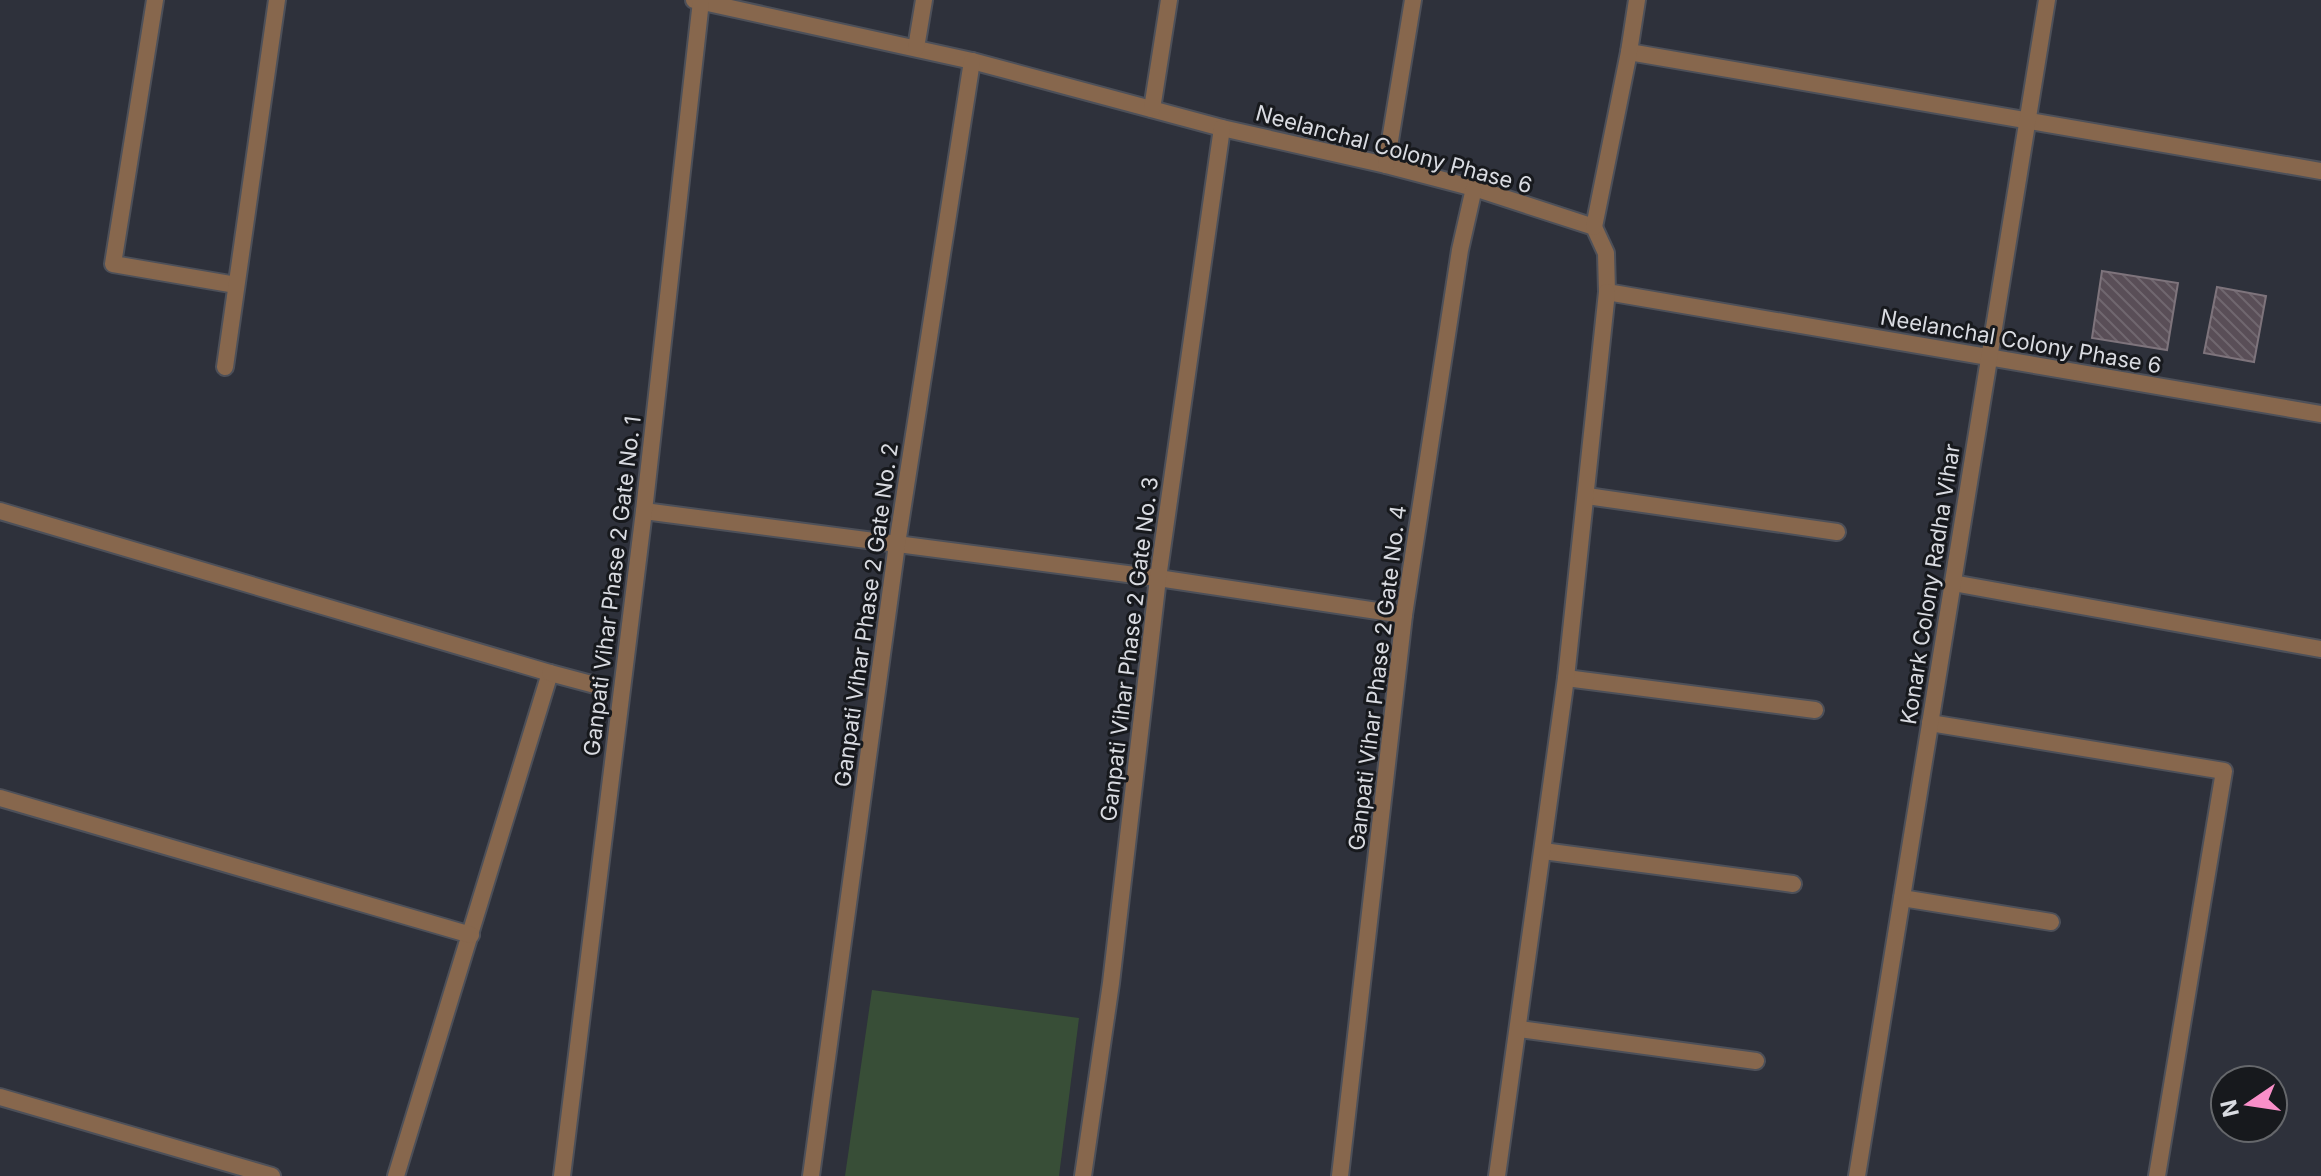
<svg xmlns="http://www.w3.org/2000/svg" width="2321" height="1176" font-family="Inter,sans-serif">
<style>
.park{fill:#384e37}
.building{fill:url(#building-back-hatch);stroke:#7e747c;stroke-width:2}
.lines{fill:none;stroke-linecap:round;stroke-linejoin:round}
.minor-casing{stroke:#4d5059;stroke-width:20}
.minor{stroke:#87674d;stroke-width:16}
.labels{text-anchor:middle;dominant-baseline:central;stroke-width:6;stroke-linejoin:round;paint-order:stroke}
.street-label{font-size:22px;fill:#d9dbe1;stroke:#17191d}
</style>
<defs>
<pattern id="building-back-hatch" width="6" height="6" patternUnits="userSpaceOnUse" patternTransform="scale(2)"><rect width="6" height="6" fill="#594e57"/><path d="M-1 5l2 2M0 0l6 6M5-1l2 2" fill="none" stroke="#70676f"/></pattern>
</defs>
<rect width="100%" height="100%" fill="#2e313b"/>
<path class="park" d="M872,990l207,28 -20,158h-214z"/>
<g class="building">
<path d="M2102,271l76,12 -11,67 -75,-12z"/>
<path d="M2217,287l49,9 -12,66 -50,-9z"/>
</g>
<g class="lines">
<g class="minor-casing">
<g id="minor">
<path d="M155,0l-42,264 123,21"/>
<path d="M694,0l278,61 250,67 164,37 88,23 120,39 12,26 1,39 714,122"/>
<path d="M916,48l8,-48"/>
<path d="M1629,52l692,119"/>
<path d="M1152,109l17,-109"/>
<path d="M1386,165l27,-165"/>
<path d="M1594,227l35,-175 8,-52"/>
<path d="M225,367l52,-367"/>
<path d="M1587,496l250,36"/>
<path d="M0,511l550,162 -154,503"/>
<path d="M644,511l514,67 246,37"/>
<path d="M1953,583l367,66"/>
<path d="M550,673l45,12"/>
<path d="M1566,678l249,32"/>
<path d="M1930,723l294,48 -67,405"/>
<path d="M0,798l471,137"/>
<path d="M1543,851l250,33"/>
<path d="M1902,898l149,24"/>
<path d="M1519,1029l237,32"/>
<path d="M0,1097l272,79"/>
<path d="M562,1176l82,-665 57,-510"/>
<path d="M811,1176l86,-632 75,-483"/>
<path d="M1083,1176l28,-193 47,-405 64,-450"/>
<path d="M1340,1176l64,-561 56,-365 14,-62"/>
<path d="M1497,1176l69,-498 41,-386"/>
<path d="M1857,1176l190,-1176"/>
</g>
</g>
<use href="#minor" class="minor"/>
</g>
<g class="labels">
<g class="street-label">
<text transform="translate(1394 149) rotate(15)">Neelanchal Colony Phase 6</text>
<text transform="translate(2021 341) rotate(10)">Neelanchal Colony Phase 6</text>
<text transform="translate(1930 584) rotate(-81)">Konark Colony Radha Vihar</text>
<text transform="translate(612 586) rotate(-83)">Ganpati Vihar Phase 2 Gate No. 1</text>
<text transform="translate(866 615) rotate(-82)">Ganpati Vihar Phase 2 Gate No. 2</text>
<text transform="translate(1129 649) rotate(-83)">Ganpati Vihar Phase 2 Gate No. 3</text>
<text transform="translate(1377 678) rotate(-83)">Ganpati Vihar Phase 2 Gate No. 4</text>
</g>
</g>
<g transform="translate(2249 1104) rotate(257)"><circle r="38" fill="#17191d" stroke="#65676b" stroke-width="2"/>
<path d="M0-6L14 30L0 20L-14 30Z" fill="#f98fc9"/>
<text y="-12" font-size="22" font-weight="bold" text-anchor="middle" fill="#d9dbe1">N</text>
</g>
</svg>
